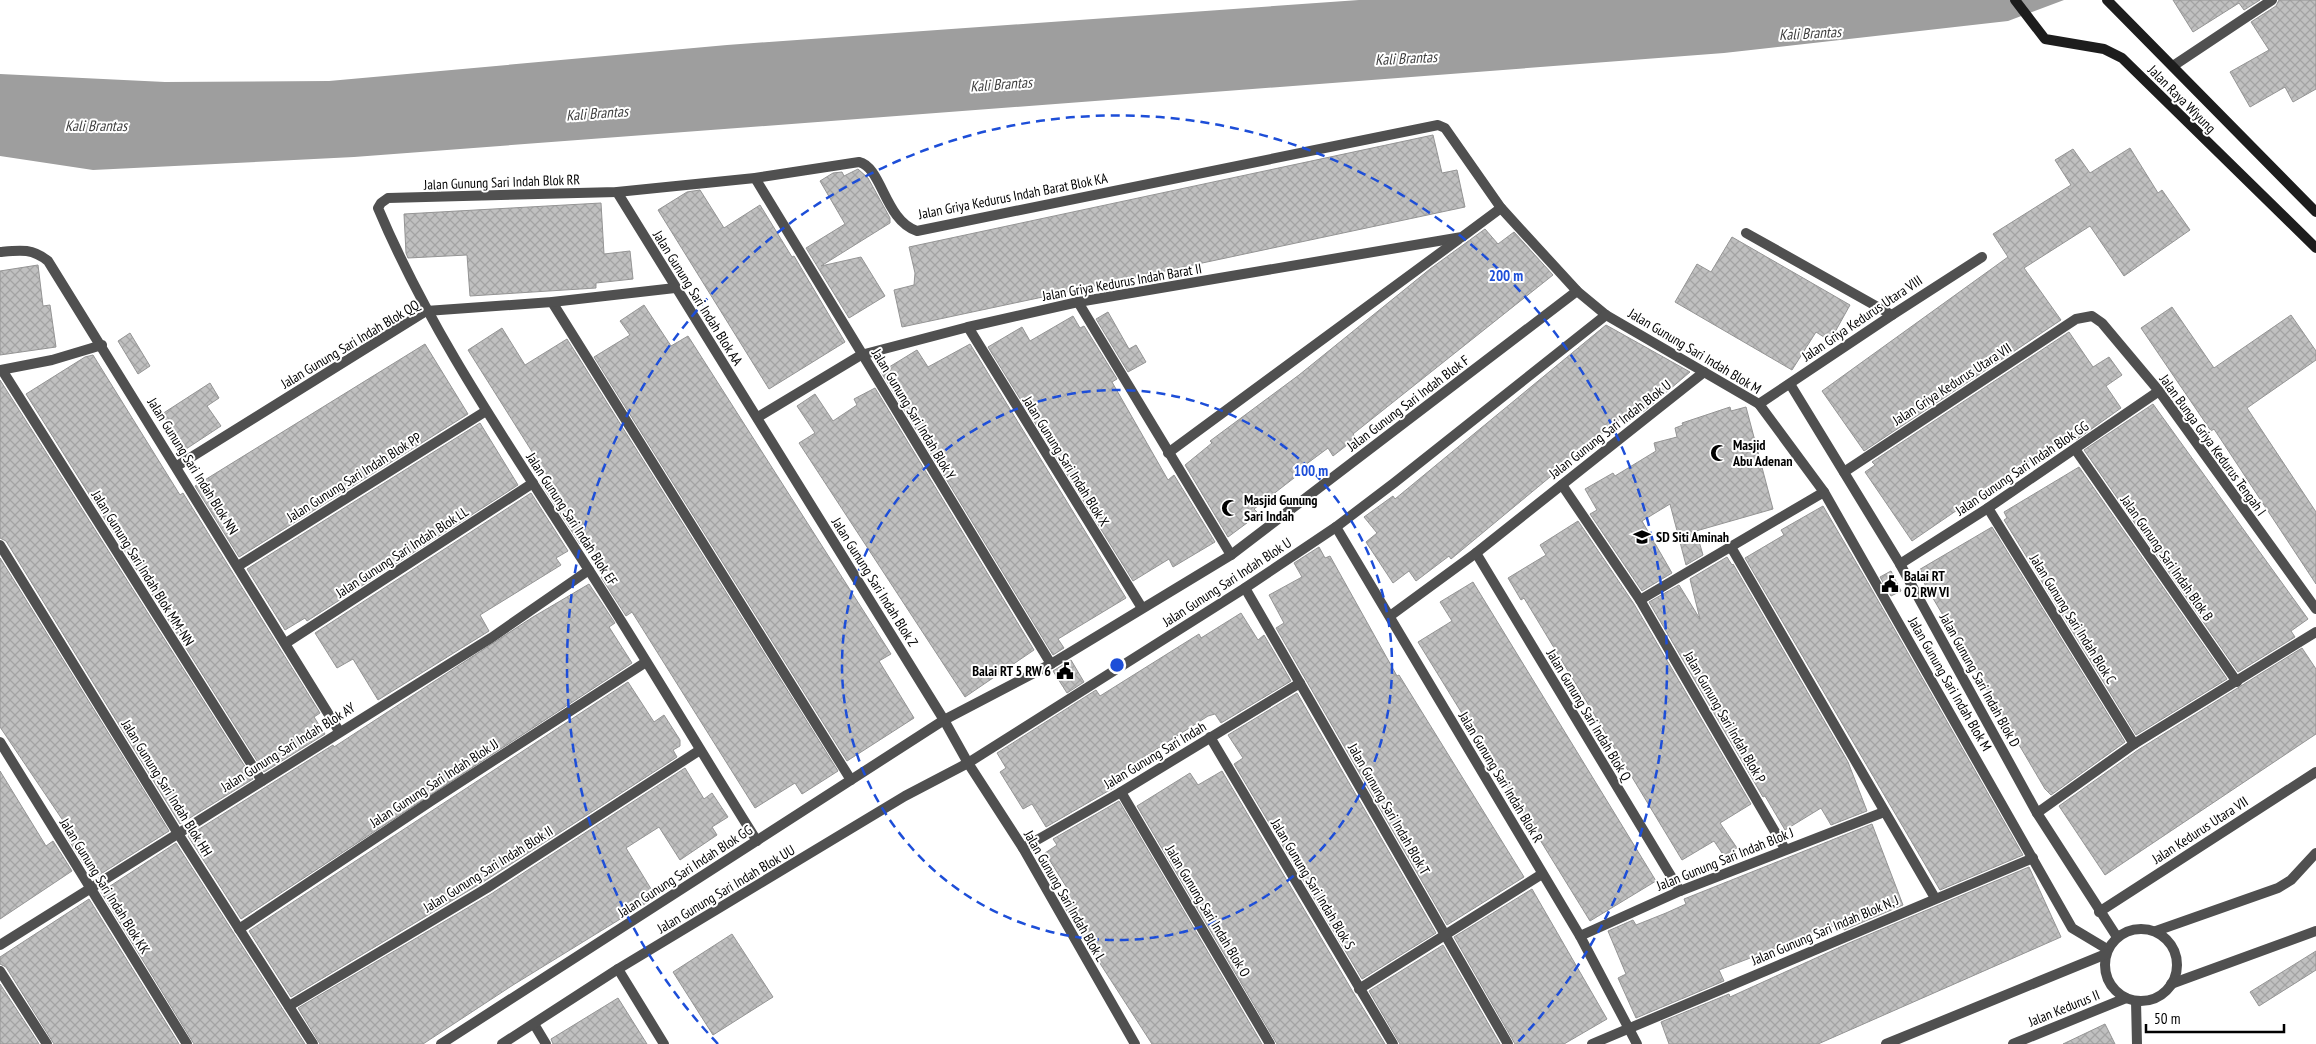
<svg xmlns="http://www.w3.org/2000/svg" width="2316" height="1044" font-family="'PT Sans Narrow',sans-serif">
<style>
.water{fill:#9e9e9e}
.building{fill:url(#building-cross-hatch);stroke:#949494}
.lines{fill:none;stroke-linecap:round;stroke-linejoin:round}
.street{stroke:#505050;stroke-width:10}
.secondary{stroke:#1d1d1d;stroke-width:10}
.ring{fill:none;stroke:#1d4ed8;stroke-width:2.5;stroke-dasharray:9 6}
.labels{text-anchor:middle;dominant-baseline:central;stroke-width:4;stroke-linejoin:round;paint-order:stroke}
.street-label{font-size:14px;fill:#000;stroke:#fff}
.poi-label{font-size:14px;font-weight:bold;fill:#000;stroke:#fff;text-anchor:start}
.water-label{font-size:15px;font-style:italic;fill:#3f3f3f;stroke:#fff}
.centre{fill:#1d4ed8;stroke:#fff;stroke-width:2.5}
.ring-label{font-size:15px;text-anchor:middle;font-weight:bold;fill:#1d4ed8;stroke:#fff;stroke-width:4;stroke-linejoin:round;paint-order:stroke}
</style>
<defs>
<pattern id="building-cross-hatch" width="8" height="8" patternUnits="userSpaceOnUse" patternTransform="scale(1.25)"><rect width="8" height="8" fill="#c0c0c0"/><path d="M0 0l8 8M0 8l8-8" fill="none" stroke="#a3a3a3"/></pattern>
</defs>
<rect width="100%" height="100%" fill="#fff"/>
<path class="water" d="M1359,0h705l-56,21 -284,32 -418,32 -952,72 -261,13 -93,-14v-82l165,8 164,-1 398,-36z"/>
<g class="building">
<path d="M2173,0h87l-16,10 -5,-7 -46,29z"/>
<path d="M2279,0h37v89l-23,13 -8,-15 -35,20 -20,-35 39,-22 -18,-28 25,-16z"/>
<path d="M1433,135l9,38 15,-3 8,37 -563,120 -8,-37 20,-5 1,-12 -6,-26z"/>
<path d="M2130,148l28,45 4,-3 28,40 -66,46 -34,-50 -66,42 37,52 -197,131 -42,-60 186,-134 -15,-23 78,-49 -16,-25 18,-11 17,24z"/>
<path d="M858,169l10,9 22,40v5l-69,43 40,-9 24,39 -36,22 -43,-70 39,-24 -25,-43 13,-8 9,-1 2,4z"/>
<path d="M700,190l24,38 36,-23 32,52 2,-1 51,86 -76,47 -111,-179 29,-18z"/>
<path d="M601,203l3,51 26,-3 3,28 -37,4v5l-126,8 -3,-41 -59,3 -2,-5 -2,-39z"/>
<path d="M1485,229l13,15 16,-12 39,43 -200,159 3,4 -23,18 -5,-8 -27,20 2,3 -49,38 5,5 -31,23 -43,-72 27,-22 -2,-2 89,-66 131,-106z"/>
<path d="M1732,237l118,68 -20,36 -14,-9 -24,38 -117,-68 22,-38 14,8z"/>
<path d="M38,265l5,41 7,-1 6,42 -56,8v-84z"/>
<path d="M644,305l27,41 17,-10 203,318 -12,7 35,57 -67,43 -253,-404 36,-22 -10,-14z"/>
<path d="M2172,307l42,61 77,-53 25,36v9l-69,48 69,104v72l-102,-155 -3,2 -70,-103z"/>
<path d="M1108,312l21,37 7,-4 10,17 -18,10 -32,-53z"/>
<path d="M1073,316l7,12 4,-2 33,53 -5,3 56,98 6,-5 41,67 -42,25 -4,-8 -36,22 -145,-234 34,-20 8,14z"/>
<path d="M1606,325l84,47 -47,40 -6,-7 -186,154 -2,-3 -33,25 -7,-10 -16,12 -27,-41 11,-9 -13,-16 29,-21 2,3z"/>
<path d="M502,328l23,37 42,-26 271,432 -36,23 -7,-11 -40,25 -123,-196 -6,4 -25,-39 7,-4 -21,-33 -7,4 -40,-62 8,-5 -80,-127z"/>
<path d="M2069,332l24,35 16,-10 13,18 -16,11 15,22 -45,32 -5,-8 -159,109 -47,-69 10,-7 -3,-3z"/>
<path d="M130,333l20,33 -12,8 -20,-33z"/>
<path d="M425,344l43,70 -229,143 -44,-71z"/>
<path d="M970,344l156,254 -68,41 6,9 -11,7 -172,-283 36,-22 11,17z"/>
<path d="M93,355l87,140 3,-2 137,220 -6,4 11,17 -61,38 -238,-378 59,-37z"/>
<path d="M0,380l253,399 -73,45 -174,-283 -6,-3z"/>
<path d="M210,383l9,15 -12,8 14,20 -35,23 -24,-35z"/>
<path d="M875,388l159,262 -69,47 -166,-254 16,-10 -18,-27 18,-12 18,27 24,-16 -3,-6z"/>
<path d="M2153,404l155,215 -17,12 4,6 -57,35 -154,-222z"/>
<path d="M1730,407l1,4 15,-4 27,102 -77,22 7,24 -17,10 -16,-61 -28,17 30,52 -30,18 -52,-77 7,-4 -12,-21 28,-16 2,3 41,-25 -2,-8 23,-6 -2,-9 8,-3 -1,-2z"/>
<path d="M480,423l38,62 -211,136 -2,-3 -20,12 -38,-61z"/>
<path d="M2079,467l148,212 -91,56 -132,-215 3,-2 -3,-6z"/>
<path d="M531,493l37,58 -12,7 5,7 -81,50 9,16 -111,69 -25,-41 -16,9 -22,-35z"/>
<path d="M1823,506l45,77 155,272 -83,35 -195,-332 39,-23 -3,-5z"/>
<path d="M1578,521l56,83 117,200 -31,19 17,25 -13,8 -10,-15 -32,19 -158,-262 -3,2 -13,-22 38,-23 -6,-10z"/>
<path d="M1992,527l133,215 -74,53 -6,-6 -128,-218z"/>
<path d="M1319,547l6,11 5,-2 67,120 2,-1 125,202 -77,48 -171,-297 8,-5 -15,-28 33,-18 -8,-14z"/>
<path d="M1727,557l5,8 1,-1 115,198 19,49 -36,14 -10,-17 -36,22 -20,-34 -2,1 -114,-195 30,-17 21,34 -10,-40z"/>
<path d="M0,558l169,273 -70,44 -10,-15 -6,3 -18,-29 5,-3 -70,-104z"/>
<path d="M1891,571l10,20 -10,5 -11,-19z"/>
<path d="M1473,582l183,299 -66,40 -172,-279 34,-21 -12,-19z"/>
<path d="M589,584l26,39 -6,4 23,36 -391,256 -53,-83 145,-91 1,2 199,-130z"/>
<path d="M1241,613l17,27 6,-5 27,46 -70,42 -6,-9 -7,2 -98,63 5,8 -69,40 -14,-23 -9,5 -23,-37 6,-4 -9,-15 99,-63 4,6 99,-62 2,4z"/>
<path d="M2302,648l14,21v65l-211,141 -46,-69 79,-56z"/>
<path d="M1071,660l13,22 -17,11 -14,-22z"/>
<path d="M628,682l26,40 10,-7 16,25v6l-7,4 4,7 -194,125 -192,115 -42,-66z"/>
<path d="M1297,693l139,240 -74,46 -128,-215 9,-6 -15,-23z"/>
<path d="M685,768l19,31 8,-6 16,24 -16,10 5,8 -37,25 -21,-33 -33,21 30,49 -143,88 -90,59h-103l-22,-36 193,-114z"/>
<path d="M0,771l46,75 7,-5 19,30 -72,48z"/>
<path d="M1222,771l131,221 32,52h-108l-140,-238 53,-33 8,12z"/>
<path d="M1119,801l143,243h-110l-80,-124 -15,-26 10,-6 -22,-35 12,-8 -4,-6z"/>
<path d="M1872,824l31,81 -59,25 -3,-7 -122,47 5,11 -88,37 -18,-40 8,-4 -18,-43 25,-11 3,5 30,-12 20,-9 -2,-5z"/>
<path d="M176,843l57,89 72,112h-111l-93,-152z"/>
<path d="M2029,867l32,70 -243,107h-149l-8,-22 68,-28 1,3 119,-54z"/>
<path d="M1532,889l75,130 -43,25h-49l-61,-107z"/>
<path d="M89,899l90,145h-125l-48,-77 -6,-3v-7z"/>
<path d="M732,934l41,63 -60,38 -40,-63z"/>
<path d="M1443,945l57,99h-100l-31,-53z"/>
<path d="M2316,951v19l-57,36 -9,-14z"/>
<path d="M0,984l39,60h-39z"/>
<path d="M618,998l29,46h-94l-2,-5z"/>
<path d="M2105,1024l10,20h-52z"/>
</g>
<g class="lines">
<g class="street">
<path d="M2173,66l99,-66"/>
<path d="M755,178l296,486"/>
<path d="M617,192l327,528 24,43 55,85 112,196"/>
<path d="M1746,233l146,82"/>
<path d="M0,252c20,-2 32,-4 48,9l291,470"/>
<path d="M552,302l299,478"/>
<path d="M1078,302l153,253"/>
<path d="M968,327l174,281"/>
<path d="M0,370l52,-10 50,-15"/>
<path d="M2,370l260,411"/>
<path d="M1790,384l110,180 137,249 80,124"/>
<path d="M1759,404l133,-89 90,-58"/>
<path d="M758,417l103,-62 107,-28 110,-25 384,-65 39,-29"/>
<path d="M2075,449l162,233"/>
<path d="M1168,453l291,-214"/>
<path d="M177,466l249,-155 126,-9 123,-14"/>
<path d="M1844,472l232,-153 16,-3 10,7 57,68 157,218"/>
<path d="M1562,485l78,115 145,249"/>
<path d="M1988,508l146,236"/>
<path d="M1336,527l244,409 57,108"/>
<path d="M0,545l177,287 136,212"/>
<path d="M1731,547l204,351"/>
<path d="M1476,553l204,338"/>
<path d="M1900,564l88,-56 171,-117"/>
<path d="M238,566l248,-155"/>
<path d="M1245,588l263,456"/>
<path d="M1640,600l184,-108"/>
<path d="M1390,616l86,-63 228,-181"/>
<path d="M286,643l247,-160"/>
<path d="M1210,737l183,307"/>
<path d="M0,742l187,302"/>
<path d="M1121,792l149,252"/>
<path d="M2037,813l97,-69 182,-112"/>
<path d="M757,841c-58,-92 -113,-186 -172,-277 -74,-116 -153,-228 -207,-356l3,-5 7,-5 229,-6 138,-14 104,-16c23,5 26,59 58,69l521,-106 7,3 56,80 76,83 29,24 153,89 65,88 248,436 35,21"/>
<path d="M1023,848l98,-56 179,-109"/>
<path d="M2099,912l217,-140"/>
<circle cx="2141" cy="965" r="36"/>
<path d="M239,929l192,-128 215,-139"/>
<path d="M2156,931l122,-43 13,-8 25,-27"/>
<path d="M1580,936l100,-45 204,-79"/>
<path d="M0,945l491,-307 98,-68"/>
<path d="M618,969l46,75"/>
<path d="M0,971l47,73"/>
<path d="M2171,984l145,-53"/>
<path d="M1359,989l183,-115"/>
<path d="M2136,1001l1,43"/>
<path d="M289,1006l198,-118 213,-138"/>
<path d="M534,1024l12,20"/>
<path d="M441,1044l503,-324 107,-56 180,-109 346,-264"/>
<path d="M502,1044l116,-75 287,-173 63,-33 277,-175 91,-61 58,-44 212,-168"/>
<path d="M1592,1044l441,-186"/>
<path d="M1886,1044l220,-90"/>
<path d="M2013,1044l113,-46"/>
</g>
<g class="secondary">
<path d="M2015,0l30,39 59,10 18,9 194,190"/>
<path d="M2107,0l209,212"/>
</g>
</g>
<g class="ring">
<circle cx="1117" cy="665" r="275"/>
<path d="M718 1044A550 550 0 1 1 1516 1044"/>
</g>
<defs>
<g id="mosque-bare" transform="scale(1.35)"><path d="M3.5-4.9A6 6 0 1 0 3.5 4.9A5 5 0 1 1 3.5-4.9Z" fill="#000" stroke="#fff" stroke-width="2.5" paint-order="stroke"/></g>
<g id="school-bare" transform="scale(1.35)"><path d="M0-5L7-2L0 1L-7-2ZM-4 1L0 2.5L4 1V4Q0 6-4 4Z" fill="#000" stroke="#fff" stroke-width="2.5" paint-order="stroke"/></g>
<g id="civic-bare" transform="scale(1.35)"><path d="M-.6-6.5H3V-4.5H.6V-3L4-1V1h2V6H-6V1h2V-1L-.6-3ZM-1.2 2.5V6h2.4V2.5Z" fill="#000" stroke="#fff" stroke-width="2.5" paint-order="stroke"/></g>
</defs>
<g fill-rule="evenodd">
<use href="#mosque-bare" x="1719" y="453"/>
<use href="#mosque-bare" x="1230" y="508"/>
<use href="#school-bare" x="1642" y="537"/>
<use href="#civic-bare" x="1890" y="584"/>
<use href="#civic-bare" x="1065" y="671"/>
</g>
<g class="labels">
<g class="street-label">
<text transform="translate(2182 99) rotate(45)">Jalan Raya Wiyung</text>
<text transform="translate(502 182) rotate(-2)">Jalan Gunung Sari Indah Blok RR</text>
<text transform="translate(1013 196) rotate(-11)">Jalan Griya Kedurus Indah Barat Blok KA</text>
<text transform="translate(1122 282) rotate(-10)">Jalan Griya Kedurus Indah Barat II</text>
<text transform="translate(698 298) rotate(58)">Jalan Gunung Sari Indah Blok AA</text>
<text transform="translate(1862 318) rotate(-34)">Jalan Griya Kedurus Utara VIII</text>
<text transform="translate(350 344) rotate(-31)">Jalan Gunung Sari Indah Blok QQ</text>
<text transform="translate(1695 351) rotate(31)">Jalan Gunung Sari Indah Blok M</text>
<text transform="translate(1952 384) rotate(-33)">Jalan Griya Kedurus Utara VII</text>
<text transform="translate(1408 403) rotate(-37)">Jalan Gunung Sari Indah Blok F</text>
<text transform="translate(914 414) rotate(59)">Jalan Gunung Sari Indah Blok Y</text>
<text transform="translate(1610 429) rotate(-38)">Jalan Gunung Sari Indah Blok U</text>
<text transform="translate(2213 445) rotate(54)">Jalan Bunga Griya Kedurus Tengah I</text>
<text transform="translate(1066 461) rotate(58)">Jalan Gunung Sari Indah Blok X</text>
<text transform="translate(193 466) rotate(58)">Jalan Gunung Sari Indah Blok NN</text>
<text transform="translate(2022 468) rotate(-34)">Jalan Gunung Sari Indah Blok GG</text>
<text transform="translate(354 477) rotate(-32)">Jalan Gunung Sari Indah Blok PP</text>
<text transform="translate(572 519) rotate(57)">Jalan Gunung Sari Indah Blok EF</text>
<text transform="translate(402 552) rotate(-33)">Jalan Gunung Sari Indah Blok LL</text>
<text transform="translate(2167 558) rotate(55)">Jalan Gunung Sari Indah Blok B</text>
<text transform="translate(143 568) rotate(58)">Jalan Gunung Sari Indah Blok MM-NN</text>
<text transform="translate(875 582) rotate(58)">Jalan Gunung Sari Indah Blok Z</text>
<text transform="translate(1227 582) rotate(-33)">Jalan Gunung Sari Indah Blok U</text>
<text transform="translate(2073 619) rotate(58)">Jalan Gunung Sari Indah Blok C</text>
<text transform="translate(1980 680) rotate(61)">Jalan Gunung Sari Indah Blok D</text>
<text transform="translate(1950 684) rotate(60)">Jalan Gunung Sari Indah Blok M</text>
<text transform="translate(1589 715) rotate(59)">Jalan Gunung Sari Indah Blok Q</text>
<text transform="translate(1725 717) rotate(60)">Jalan Gunung Sari Indah Blok P</text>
<text transform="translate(288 747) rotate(-32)">Jalan Gunung Sari Indah Blok AY</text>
<text transform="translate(1155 755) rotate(-31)">Jalan Gunung Sari Indah</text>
<text transform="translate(1501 777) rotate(59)">Jalan Gunung Sari Indah Blok R</text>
<text transform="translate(434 783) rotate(-33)">Jalan Gunung Sari Indah Blok JJ</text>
<text transform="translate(167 788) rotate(58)">Jalan Gunung Sari Indah Blok HH</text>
<text transform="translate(1389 809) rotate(60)">Jalan Gunung Sari Indah Blok T</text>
<text transform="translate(2200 830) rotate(-33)">Jalan Kedurus Utara VII</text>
<text transform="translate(1725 859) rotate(-22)">Jalan Gunung Sari Indah Blok J</text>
<text transform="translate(488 869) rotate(-32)">Jalan Gunung Sari Indah Blok II</text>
<text transform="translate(685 871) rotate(-33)">Jalan Gunung Sari Indah Blok GG</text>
<text transform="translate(1313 884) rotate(59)">Jalan Gunung Sari Indah Blok S</text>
<text transform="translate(105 886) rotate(58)">Jalan Gunung Sari Indah Blok KK</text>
<text transform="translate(726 889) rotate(-31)">Jalan Gunung Sari Indah Blok UU</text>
<text transform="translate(1065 896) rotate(60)">Jalan Gunung Sari Indah Blok L</text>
<text transform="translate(1208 911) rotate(59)">Jalan Gunung Sari Indah Blok O</text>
<text transform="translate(1825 930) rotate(-23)">Jalan Gunung Sari Indah Blok N, J</text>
<text transform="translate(2064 1008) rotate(-22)">Jalan Kedurus II</text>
</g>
<g class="poi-label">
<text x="1733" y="445">Masjid<tspan x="1733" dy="16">Abu Adenan</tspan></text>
<text x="1244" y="500">Masjid Gunung<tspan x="1244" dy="16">Sari Indah</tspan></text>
<text x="1656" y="537">SD Siti Aminah</text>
<text x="1904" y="576">Balai RT<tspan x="1904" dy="16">02 RW VI</tspan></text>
<text x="1051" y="671" text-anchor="end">Balai RT 5 RW 6</text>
</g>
<g class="water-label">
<text transform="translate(1810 33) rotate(-3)">Kali Brantas</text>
<text transform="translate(1406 58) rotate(-3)">Kali Brantas</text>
<text transform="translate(1001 84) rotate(-4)">Kali Brantas</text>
<text transform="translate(597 113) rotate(-4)">Kali Brantas</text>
<text x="96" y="125">Kali Brantas</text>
</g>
</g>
<circle cx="1117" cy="665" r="8" class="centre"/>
<g class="ring-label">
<text x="1506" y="281">200 m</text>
<text x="1311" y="476">100 m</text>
</g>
<path d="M2146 1024v8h138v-8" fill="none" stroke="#000000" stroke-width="2.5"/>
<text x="2154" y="1024" font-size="15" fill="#000000" stroke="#ffffff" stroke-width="4" paint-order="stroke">50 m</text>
</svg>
